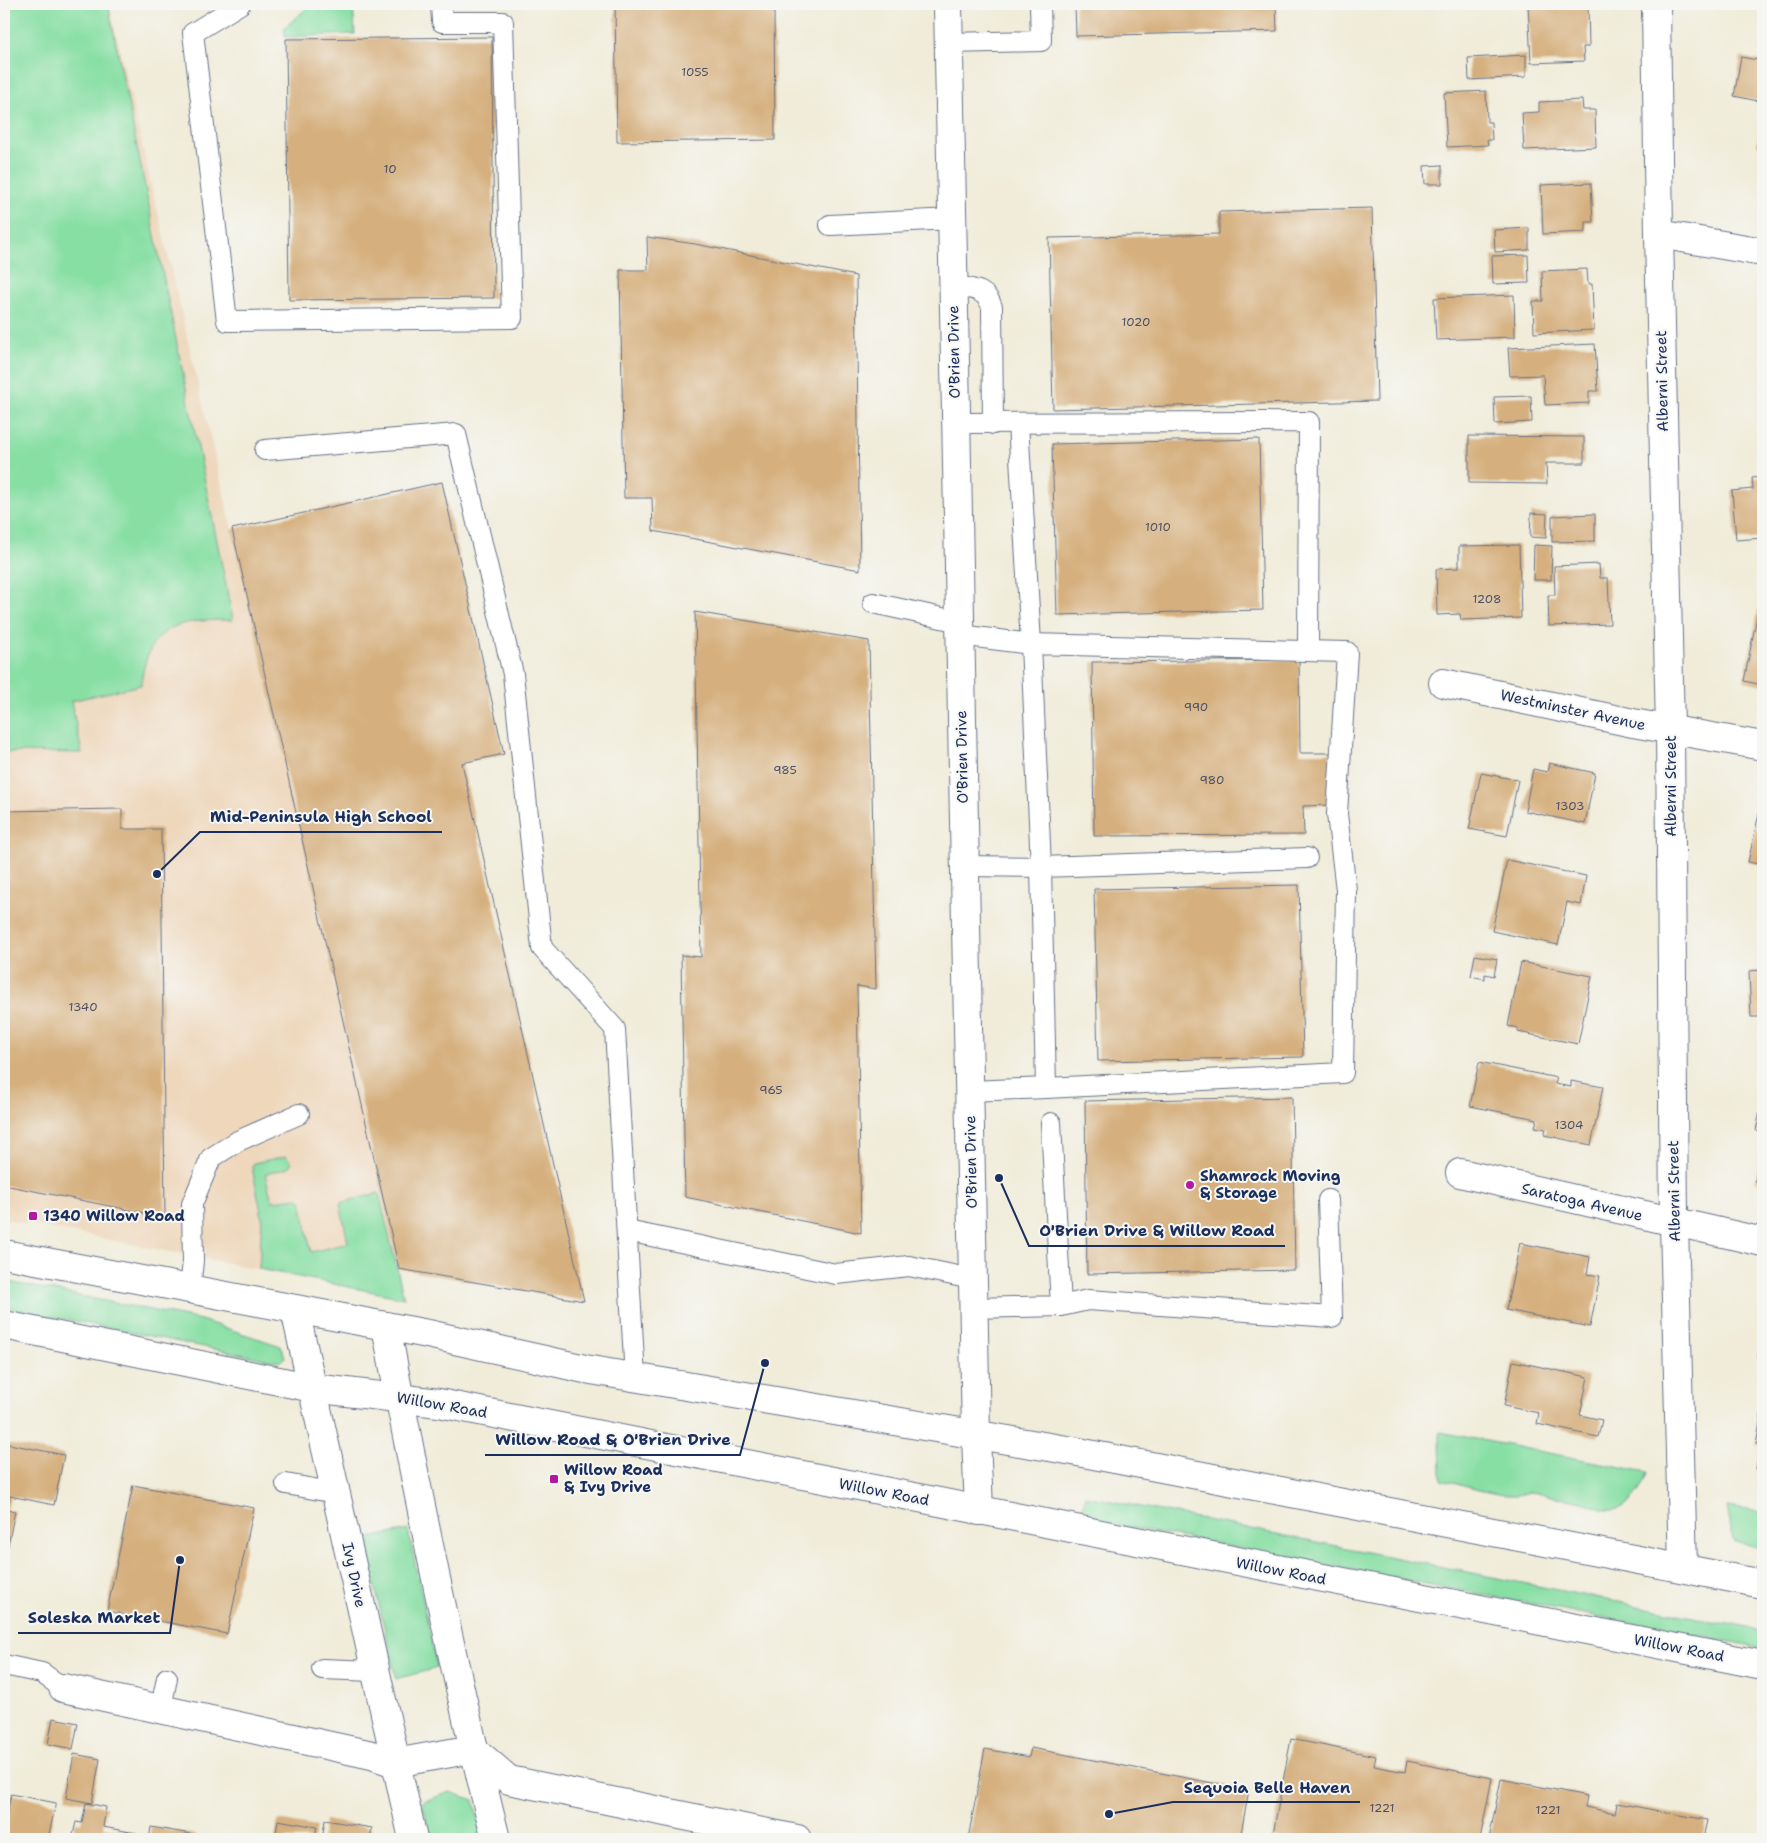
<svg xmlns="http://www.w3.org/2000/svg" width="1767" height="1843" font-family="'Shantell Sans',sans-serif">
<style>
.built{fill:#eed7bb}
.green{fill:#88dfa4;stroke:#528781}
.building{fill:#d5af7d}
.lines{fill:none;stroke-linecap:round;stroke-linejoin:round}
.lane-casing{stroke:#667189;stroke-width:22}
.street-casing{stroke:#667189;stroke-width:30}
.secondary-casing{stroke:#667189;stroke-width:30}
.primary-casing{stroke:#667189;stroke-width:30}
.lane{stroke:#fff;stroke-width:20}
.street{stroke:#fff;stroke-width:28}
.secondary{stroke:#fff;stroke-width:28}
.primary{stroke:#fff;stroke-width:28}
.poi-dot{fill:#b5179e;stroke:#f6f6f2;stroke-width:2}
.labels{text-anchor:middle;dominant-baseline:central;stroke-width:4;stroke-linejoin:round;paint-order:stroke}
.number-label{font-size:12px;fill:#4a4f66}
.street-label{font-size:15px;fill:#1b2f5e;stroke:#f6f6f2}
.poi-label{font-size:15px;font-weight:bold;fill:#1b2f5e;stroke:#f6f6f2;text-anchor:start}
.leader{fill:none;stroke:#1b2f5e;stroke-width:2}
.callout-dot{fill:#1b2f5e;stroke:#f6f6f2;stroke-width:2}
.callout-label{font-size:16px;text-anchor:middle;font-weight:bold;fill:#1b2f5e;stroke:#f6f6f2;stroke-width:4;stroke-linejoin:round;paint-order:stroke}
</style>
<rect width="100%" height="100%" fill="#f6f6f2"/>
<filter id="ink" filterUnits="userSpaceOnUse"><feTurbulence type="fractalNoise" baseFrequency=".02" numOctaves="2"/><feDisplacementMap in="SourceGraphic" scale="10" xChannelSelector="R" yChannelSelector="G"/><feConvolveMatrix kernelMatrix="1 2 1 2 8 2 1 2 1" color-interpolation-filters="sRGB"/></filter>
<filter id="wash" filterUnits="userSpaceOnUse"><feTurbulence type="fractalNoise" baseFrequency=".0096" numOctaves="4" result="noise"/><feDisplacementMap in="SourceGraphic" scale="20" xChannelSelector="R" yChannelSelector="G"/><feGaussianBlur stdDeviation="1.12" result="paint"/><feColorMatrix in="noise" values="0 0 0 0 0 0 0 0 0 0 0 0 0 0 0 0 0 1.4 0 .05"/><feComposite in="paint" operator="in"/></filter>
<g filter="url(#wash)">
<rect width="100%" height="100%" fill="#f0ecd9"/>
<path class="built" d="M4,4h105l123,525 172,769 -400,-79z"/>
<g class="green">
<path d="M4,4h104l125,616c-54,0 -85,3 -92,65l-70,16 11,52 -78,-1z"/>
<path d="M312,4h41l2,30 -70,3v-10z"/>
<path d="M286,1156l6,6 -4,6 -23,6 7,27 26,-3 3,2 10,52 37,-9 -8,-40 39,-10 25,105 -145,-29 3,-52 -10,-50 2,-4z"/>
<path d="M4,1281l197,39 77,25 4,3 3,9 -6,5 -275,-55z"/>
<path d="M1440,1432l207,40c-4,17 -19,40 -39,38 -8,0 -18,-6 -26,-8 -18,-4 -36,-7 -54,-10 -20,10 -64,-7 -87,-12z"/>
<path d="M1086,1496l677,135v17l-683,-130z"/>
<path d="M1727,1507l36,5v38l-30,-9z"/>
<path d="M408,1530l29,138 -41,11 -32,-140z"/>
<path d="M450,1792l24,8 9,39h-52l-9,-37z"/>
</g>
<g id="blocks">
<g class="building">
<path d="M615,4h159l1,136 -158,2z"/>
<path d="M1075,4h201l1,27 -201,5z"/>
<path d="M1528,4h60l1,43h-6l1,14 -53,2z"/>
<path d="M492,37l2,261 -205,2 -3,-261z"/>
<path d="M1526,55v22l-57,3 -1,-22z"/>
<path d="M1741,57l22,4v41l-29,-6z"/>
<path d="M1486,91l1,31h4l1,18h-5l1,5 -41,2 -3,-54z"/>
<path d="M1582,100l1,10h12l1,37 -72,3 -2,-37 17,-1v-10z"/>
<path d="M1762,114h1v33l-6,-2z"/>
<path d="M1442,165v19h-17l-1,-18z"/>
<path d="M1591,183l2,39h-7v10l-43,2 -2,-49z"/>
<path d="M1372,208l5,193 -324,8 -4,-171 170,-4v-22z"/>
<path d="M1529,228v22l-34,2 -1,-22z"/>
<path d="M647,237l48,7 161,32 4,294 -207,-39 -1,-33h-28l-4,-228h28z"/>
<path d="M1528,255l1,28 -36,1 -1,-28z"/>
<path d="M1587,269l1,15h4l2,46 -60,3 -1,-32h10l-1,-30z"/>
<path d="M1514,295l1,42 -79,3 -2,-42z"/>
<path d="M1595,344l3,47h-9v12l-44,2 -2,-30 -33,1 -2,-28z"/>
<path d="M1531,396l1,26 -37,2 -1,-27z"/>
<path d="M1469,436l115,1v26h-38l1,21 -78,-1z"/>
<path d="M1259,439l4,171 -206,5 -5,-171z"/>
<path d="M1763,477v61l-27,2 -4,-49 21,-2 -1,-11z"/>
<path d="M442,482l62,272 -42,9 122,538 -185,-32 -167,-740z"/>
<path d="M1531,513l16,1 -1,24 -16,-1z"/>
<path d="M1595,514v27l-43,1v-26z"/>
<path d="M1519,545l2,73 -60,2 -1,-6 -23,1 -1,-46 23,-1v-22z"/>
<path d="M1534,545l18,1 -1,34h-18z"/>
<path d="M1599,564l1,14h8l2,46 -61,2 -1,-31h7l-1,-29z"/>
<path d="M1760,601l3,1v83l-19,-4z"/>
<path d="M695,612l174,29 7,348 -19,-3 4,247 -176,-36 -4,-242 20,2z"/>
<path d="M1299,660l1,93h31l1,52 -29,1 1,29 -210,1 -2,-174z"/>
<path d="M1549,763l46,10 -10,51 -60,-13 8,-42 14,3z"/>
<path d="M1481,773l37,7 -11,56 -38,-7z"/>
<path d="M1761,805h2v60l-15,-3z"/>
<path d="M122,809v20h39l4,388 -161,-32v-374z"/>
<path d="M1507,860l79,16 -5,29 -14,-3 -9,43 -66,-14z"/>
<path d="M1299,885l4,172 -205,4 -4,-172z"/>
<path d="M1475,955l22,4 -3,17 -9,-2v5l-14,-3z"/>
<path d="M1521,962l71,14 -14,68 -60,-12v-4l-10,-2z"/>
<path d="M1763,970v47h-12l-2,-46z"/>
<path d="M1479,1062l78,16 -2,6 16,3v-6l32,6 -12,58 -47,-10 2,-6 -11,-2 2,-8 -67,-13z"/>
<path d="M1292,1097l3,173 -208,4 -2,-173z"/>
<path d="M1762,1100h1v33l-7,-2z"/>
<path d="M1762,1145h1v39l-8,-2z"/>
<path d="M1520,1243l70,14 -3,17 13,2 -10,51 -84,-17z"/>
<path d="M1762,1337h1v23l-5,-1z"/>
<path d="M1513,1361l75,16 -8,38 22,5 -4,17 -61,-13 2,-11 -35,-7z"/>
<path d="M1762,1410h1v61l-7,-2 5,-24 -5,-1z"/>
<path d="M4,1443l60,12 -10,50 -44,-9 -3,14 8,1 -10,49z"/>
<path d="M133,1485l121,23 -27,126 -120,-23z"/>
<path d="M53,1718l25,5 -5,26 -25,-5z"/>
<path d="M1291,1739l85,17 -2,10 31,6 2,-11 85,17 -12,61h-208z"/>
<path d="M1031,1748l218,42 -9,49h-272l17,-90 44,8z"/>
<path d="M74,1754l26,5 -8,44 -26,-5z"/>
<path d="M1501,1779l86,17 -2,11 30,6 2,-10 90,17 -4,19h-214z"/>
<path d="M11,1794l45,9 -8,36h-44v-12z"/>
<path d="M86,1803l20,4 -3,20 33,6 -1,6h-63l4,-17 6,1z"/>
<path d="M278,1820l39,7 -3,12h-39z"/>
<path d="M325,1820l47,8 -2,11h-48z"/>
<path d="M151,1827l46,8 -1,4h-47z"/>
</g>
</g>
</g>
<g filter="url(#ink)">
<use href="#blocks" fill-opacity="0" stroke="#667189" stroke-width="1"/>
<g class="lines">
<g class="lane-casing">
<g id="lane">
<path d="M240,4l-47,29 34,288 285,-3 -9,-296h-61l-1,-18"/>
<path d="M949,43l92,-2 -1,-37"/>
<path d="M830,225l122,-6"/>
<path d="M953,285c18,4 33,3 39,22l1,117"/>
<path d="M956,423l353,-1 -1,229"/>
<path d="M265,450l191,-16 57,240 29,274 73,81 20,349"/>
<path d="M873,603l87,19"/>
<path d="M960,635l71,9 -13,-221"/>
<path d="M964,866l77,1 -10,-223 316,8 -10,162 9,76 -3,183 -297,15"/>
<path d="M969,1091l77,-3 -5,-221 266,-9"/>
<path d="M627,1231l209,43 73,-8 63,13"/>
<path d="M190,1289l3,-28 -1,-57 19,-46 27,-17 61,-27"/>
<path d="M1061,1306l27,-6 244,17 -4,-117"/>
<path d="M973,1308l88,-2 -10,-183"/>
<path d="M286,1484l50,9"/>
<path d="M4,1665l38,8 21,15"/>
<path d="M322,1669l52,2"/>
<path d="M161,1708l6,-30"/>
</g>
</g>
<g class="street-casing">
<g id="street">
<path d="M1656,4l3,230 11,495 4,494 9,345"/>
<path d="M1659,234l104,18"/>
<path d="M1443,683l190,40 130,23"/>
<path d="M1460,1173l303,69"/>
<path d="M295,1310l118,529"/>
<path d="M386,1326c32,172 67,343 110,513"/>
<path d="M63,1688l309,67 23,8 78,-14 36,31 288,59"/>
</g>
</g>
<g class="secondary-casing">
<path id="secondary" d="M948,4l28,1432 3,75"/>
</g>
<g class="primary-casing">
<g id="primary">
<path d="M4,1254l424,80 157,35 488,82 690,133"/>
<path d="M4,1325l309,63 126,15 1324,262"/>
</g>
</g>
<use href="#lane" class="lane"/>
<use href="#street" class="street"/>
<use href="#secondary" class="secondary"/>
<use href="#primary" class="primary"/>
</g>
</g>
<g class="poi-dot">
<circle cx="1190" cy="1185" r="5"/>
<rect x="28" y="1211" width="10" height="10" rx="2.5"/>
<rect x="549" y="1474" width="10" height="10" rx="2.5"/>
</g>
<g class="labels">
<g class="number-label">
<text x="695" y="72">1055</text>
<text x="390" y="169">10</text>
<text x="1136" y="322">1020</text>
<text x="1158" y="527">1010</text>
<text x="1487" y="599">1208</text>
<text x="1196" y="707">990</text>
<text x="785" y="770">985</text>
<text x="1212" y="780">980</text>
<text x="1570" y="806">1303</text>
<text x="83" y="1007">1340</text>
<text x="771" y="1090">965</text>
<text x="1569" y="1125">1304</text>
<text x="1382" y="1808">1221</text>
<text x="1548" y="1810">1221</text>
</g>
<g class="street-label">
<text transform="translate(954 352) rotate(-91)">O'Brien Drive</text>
<text transform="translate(1662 381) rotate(-91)">Alberni Street</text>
<text transform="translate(1573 710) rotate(12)">Westminster Avenue</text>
<text transform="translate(962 757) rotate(-91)">O'Brien Drive</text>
<text transform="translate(1671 786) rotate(-90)">Alberni Street</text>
<text transform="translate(971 1162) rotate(-91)">O'Brien Drive</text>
<text transform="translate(1674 1191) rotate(-91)">Alberni Street</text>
<text transform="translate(1582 1202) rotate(13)">Saratoga Avenue</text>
<text transform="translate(442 1405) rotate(10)">Willow Road</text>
<text transform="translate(884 1492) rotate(11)">Willow Road</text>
<text transform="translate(1281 1571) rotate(11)">Willow Road</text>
<text transform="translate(354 1575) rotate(78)">Ivy Drive</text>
<text transform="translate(1679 1648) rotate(11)">Willow Road</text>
</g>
<g class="poi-label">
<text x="1200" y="1176">Shamrock Moving<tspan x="1200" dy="17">&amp; Storage</tspan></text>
<text x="43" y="1216">1340 Willow Road</text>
<text x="564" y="1470">Willow Road<tspan x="564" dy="17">&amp; Ivy Drive</tspan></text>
</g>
</g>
<path class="leader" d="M157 874L200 832H442M999 1178L1029 1246H1285M765 1363L740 1455H485M180 1560L170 1633H18M1109 1814L1173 1802H1360"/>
<g class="callout-dot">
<circle cx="157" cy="874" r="5"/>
<circle cx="999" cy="1178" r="5"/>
<circle cx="765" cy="1363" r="5"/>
<circle cx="180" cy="1560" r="5"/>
<circle cx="1109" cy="1814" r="5"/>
</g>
<g class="callout-label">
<text x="321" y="822">Mid-Peninsula High School</text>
<text x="1157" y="1236">O'Brien Drive &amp; Willow Road</text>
<text x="613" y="1445">Willow Road &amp; O'Brien Drive</text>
<text x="94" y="1623">Soleska Market</text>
<text x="1267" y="1793">Sequoia Belle Haven</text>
</g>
<rect width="1767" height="1843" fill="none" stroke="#f6f6f2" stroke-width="20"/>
</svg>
